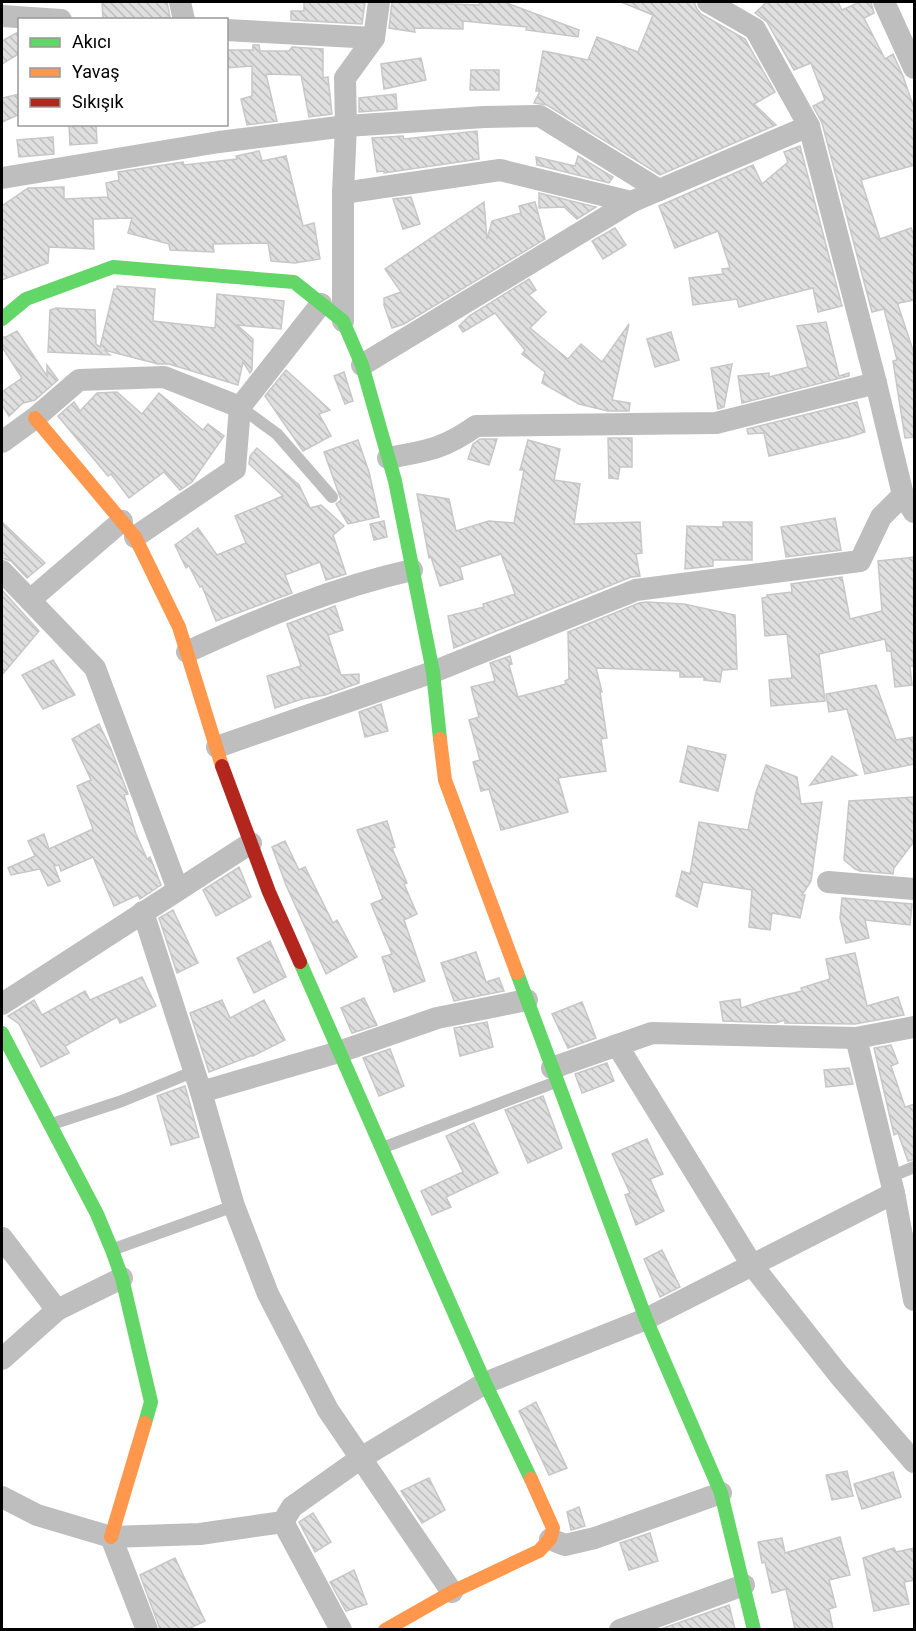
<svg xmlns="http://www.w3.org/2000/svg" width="916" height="1631" font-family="Roboto,sans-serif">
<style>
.building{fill:url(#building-back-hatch);stroke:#c7c7c7;stroke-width:1.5}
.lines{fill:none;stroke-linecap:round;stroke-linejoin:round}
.lane{stroke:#bebebe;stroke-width:12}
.street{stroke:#bebebe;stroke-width:22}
.fast{stroke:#63d668;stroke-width:14}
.slow{stroke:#ff974d;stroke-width:14}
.jam{stroke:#b3261e;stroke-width:14}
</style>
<defs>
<pattern id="building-back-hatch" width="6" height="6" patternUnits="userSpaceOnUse" patternTransform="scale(1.5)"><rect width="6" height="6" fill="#dfdfdf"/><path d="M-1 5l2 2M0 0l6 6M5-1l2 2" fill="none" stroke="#bebebe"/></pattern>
</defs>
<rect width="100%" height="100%" fill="#fff"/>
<g class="building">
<path d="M102,2h65l3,15 -17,3 -50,-1z"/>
<path d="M304,2l61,1 -3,21 -71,-4v-9h13z"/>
<path d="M392,2l87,3 1,-3h24l75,28 -1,7 -52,-7 1,-3 -64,-6v8l-49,-1 1,4 -26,-4z"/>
<path d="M621,2h73l3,7 4,5 44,25 30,53 -21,12 22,21 -116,50 -113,-70 -13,-2 6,-12h-4l7,-40 45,9 9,-23 41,15 15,-37z"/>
<path d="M767,2h71l4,8 18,-8h11l3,11 -10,5 21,41 8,-5 10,22 12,35v54l-54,15 19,59 31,-11 4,10v62l-16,3 -1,2 17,51v81l-10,1 -12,-77 4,-1 -13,-51 -12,3 -50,-189 -9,-17 12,-6 -14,-37 -17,7 -27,-48 -12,-9z"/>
<path d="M20,31v22l-18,11v-23z"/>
<path d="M253,45h6l1,6h29l3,-4 31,2v29l5,-1 4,37 -23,3 -8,-42 -35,-1 11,47 -30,4 -6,-26 11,-3v-30l-26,2v-18h27z"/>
<path d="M421,58l5,22 -42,9 -3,-25z"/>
<path d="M471,70h28v20h-29z"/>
<path d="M20,94v20l-18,8v-24z"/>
<path d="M396,94l1,15 -38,3v-14z"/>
<path d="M69,124h27l1,19 -27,2z"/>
<path d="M477,131l2,28 -95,14v-2l-7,1 -5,-34 31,-2 1,3z"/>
<path d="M53,137l1,17 -35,3 -2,-17z"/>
<path d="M800,146l42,160 -24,6 -5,-24 -74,19 -2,-8 -44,6 -4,-27 34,-4 -1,-5 8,-1 -12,-37 -43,17 -16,-42 94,-41 9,19 26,-22 -4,-10z"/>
<path d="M259,151l3,10 24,-5 17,70 11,-3 6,36 -25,4 -24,-2 -3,-18 -55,1 1,8 -44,-2 -1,-6 -41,-11 4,-15 -39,1 1,30 -45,-2 -1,16 -46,17v-74l26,-18 36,-1v12l44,-2 -2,-14 13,-3 -1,-8 65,-10 1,3 53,-6 -1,-3z"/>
<path d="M578,156l35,21 -4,6 -72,-18 -1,-8 39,9z"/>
<path d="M539,193l57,14 -19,12 -13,-12 -25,1z"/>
<path d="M411,197l9,27 -17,5 -10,-30z"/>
<path d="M484,202l3,37 5,-18 29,-8 -2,-7 16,-4 10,37 -141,85 -12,4 -8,-23v-7l17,-6 -16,-23z"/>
<path d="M615,228l11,17 -23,14 -11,-18z"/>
<path d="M529,279l7,11 -7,5 17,17 -16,16 38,31 13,-15 21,18 27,-38 -17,76 18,3 -1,8h-21l-29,-7 -37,-21 3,-11 -23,-18 3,-4 -30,-37 -32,19 -4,-6 10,-10z"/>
<path d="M117,286l38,3 -2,32 62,7 2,-34 67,7 -3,28 -44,-4 16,14 -1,31 -2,3 -7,-11 -5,23 -69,-21h-11l-54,-14 6,5 -62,-3 2,-42 6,-2 39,2 1,34 4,3 14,-58h3z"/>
<path d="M826,322l13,54 10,-3v3l-107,27 -4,-27 31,-3v4l39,-10 -11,-41z"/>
<path d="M17,331l30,45v-11l11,15 -23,20 -12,3 -14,13 -7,-11v-13l20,-14 -20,-31v-10h4z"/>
<path d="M671,332l8,28 -24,7 -8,-28z"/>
<path d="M732,364l-8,43 -6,2 -7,-41z"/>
<path d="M286,370l44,40 -11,4 12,22 -28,15 -38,-55z"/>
<path d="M344,372l9,29 -8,3 -11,-28z"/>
<path d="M117,392l25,22 17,-21 44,37 5,-6 16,12 -32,46 -12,8 -16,-18 -35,26 -18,-24 -3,2 -50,-60 16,-14 6,9 17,-18z"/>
<path d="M857,402l8,30 -16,5 -80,19 -5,-23 -16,1 -1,-5z"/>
<path d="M608,438h24v29h-12l-2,12 -9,-1z"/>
<path d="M480,439h17l-8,26 -21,-6 5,-15z"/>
<path d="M358,440l11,32 10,45 -31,7 -12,-20 5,-4 -17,-48z"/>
<path d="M528,440l32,9 -6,31 26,4 -6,40 66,-2 2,31 -6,1 4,22 -9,1 -177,71 -6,-32 36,-9 -1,-3 32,-10 -14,-40 -41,13 3,12 -23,7 -9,-29 -2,1 -12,-64 32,5 7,32 33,-10 25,2 10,-53h-4z"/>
<path d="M257,448l42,37 11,23 11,-3 23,21 -11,9 13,39 -20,6 -6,-18 -35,13 7,18 -76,28 -14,-35 -2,1 -11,-21 -3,2 -11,-23 23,-17 19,27 29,-12 -11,-27 48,-20 -34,-32 1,-8z"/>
<path d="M835,518l6,32 -55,7 -5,-30z"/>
<path d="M384,521l3,16 -13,3 -4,-16z"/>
<path d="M2,522l43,41 -18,15 -16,-17 -9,-3z"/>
<path d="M723,522h29v38h-39v6l-28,3 2,-43 36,1z"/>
<path d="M915,557v109h-5l2,19 -17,2 -4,-36h-4l-2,-12 -66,15 6,47 -54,5 -2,-26 23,-2 -5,-44 -22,2 -3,-38 5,-1v-2l25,-3 -1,-8 51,-7 8,42 32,-8 -4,-50z"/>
<path d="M2,590l37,41 -37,44z"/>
<path d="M646,602l38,2 51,11 2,54 -15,1 -2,12 -16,-2v-3h-24v-6l-84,-3 6,24h-2l7,46 -6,1 5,32 -48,7 10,34 -67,18 -12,-41 -8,2 -8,-29 7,-2 -11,-40 10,-3 -8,-30 24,-6 -5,-18 20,-7 2,8 -3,1 9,32 48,-13 -1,-3 4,-2 -1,-47 71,-29z"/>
<path d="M335,606l8,24 -15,5 13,40 18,-1v9l-34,12 -23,4 -27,9 -8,-32 34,-10 -14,-42z"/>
<path d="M53,660l22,35 -32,14 -21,-34z"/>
<path d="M876,685l20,55 19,-3v27l-50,10 -18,-65 -18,3 -3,-18z"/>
<path d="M381,704l7,27 -23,6 -6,-25z"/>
<path d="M99,724l12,25 17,45 -4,1 12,39 11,25 3,-2 11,28 -21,14 -2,-4 -24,11 -21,-49 -32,14 -2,-6 -5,1 6,15 -12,5 -8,-17 -29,6 -3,-7 27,-12 -7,-15 16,-7 5,15 44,-20 -16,-43 14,-6 -19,-41z"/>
<path d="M688,746l38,9 -8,36 -38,-9z"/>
<path d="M832,756l25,19 -47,10z"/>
<path d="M766,765l31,12 4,27 21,-2 -11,79 -9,14h3l-5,23 -28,-5 -2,17 -21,-3 3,-37 -49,-8 -6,25 -21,-11 6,-25 8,3 9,-52 49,8 8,-38z"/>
<path d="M915,797v43l-21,28 -1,6 -33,-3 -5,-2 -11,-9 5,-59z"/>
<path d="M387,821l8,26 -3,1 15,35 -3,1 13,30 -13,6 21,61 -31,11 -12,-35 10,-3 -21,-50 12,-5 -26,-69z"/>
<path d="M285,841l14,29 6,-3 28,56 4,-3 20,37 -31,17 -40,-89 -14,-38z"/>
<path d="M239,867l12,30 -35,19 -13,-26z"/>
<path d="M842,898l70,6 -2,21 -45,-5 4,18 -23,5 -6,-25z"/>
<path d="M173,910l25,53 -21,10 -18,-55z"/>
<path d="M270,941l16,36 -32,16 -17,-35z"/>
<path d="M476,952l10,30 13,-4 5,13 -50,10 -13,-38z"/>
<path d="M855,953l12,53 31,-9 6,18 -49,9 -70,-1v-3l-9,3 -53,-2 -3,-19 20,-3 1,9 27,-9 34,-8 -1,-3 29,-9 -4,-20z"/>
<path d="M142,977l14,29 -36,17 -3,-6 -52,29 4,7 -28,14 -22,-43 -11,-8 26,-16 8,15 43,-24 5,9z"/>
<path d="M364,998l13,27 -25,8 -11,-25z"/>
<path d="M222,1000l8,18 34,-18 21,40 -32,16v-1l-44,17 -19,-59z"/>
<path d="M582,1002l14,36 -28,10 -16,-34z"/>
<path d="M487,1022l6,25 -33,9 -6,-28z"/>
<path d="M891,1045l7,18 -7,3 14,41 10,-3v55l-7,2 -10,-28 -4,2 -20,-87z"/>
<path d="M390,1049l14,37 -25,10 -16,-38z"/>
<path d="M607,1063l7,18 -32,12 -7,-19z"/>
<path d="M849,1068l4,16 -27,3 -2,-17z"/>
<path d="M185,1086l14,51 -28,8 -14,-49z"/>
<path d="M543,1096l19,52 -34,15 -23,-53z"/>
<path d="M474,1123l24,50 -52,24 5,10 -19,8 -11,-24 42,-19 -17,-36z"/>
<path d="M647,1139l16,35 -13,5 14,32 -28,14 -11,-30 5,-2 -18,-39z"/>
<path d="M662,1250l18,37 -20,10 -16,-38z"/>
<path d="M536,1402l31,66 -18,7 -30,-64z"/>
<path d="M847,1471l6,25 -21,4 -6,-25z"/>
<path d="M893,1472l8,25 -39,12 -8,-25z"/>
<path d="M429,1478l16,32 -23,13 -21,-32z"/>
<path d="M579,1507l6,19 -14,4 -4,-18z"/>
<path d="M313,1513l18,29 -16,10 -16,-30z"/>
<path d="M650,1533l8,28 -29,9 -9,-27z"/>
<path d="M840,1537l10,38 -21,5 7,27 -7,2 4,20h-38l-9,-40 -14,4 -7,-31 -3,1 -4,-21 24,-4 3,15z"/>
<path d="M894,1548l2,4 19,-4v32l-11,2 5,22 -35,7 -11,-53z"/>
<path d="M175,1558l30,63 -17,8h-28l-20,-54z"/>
<path d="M354,1570l13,34 -21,7 -16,-29z"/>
<path d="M729,1605l6,24h-74z"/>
</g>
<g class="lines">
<g class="lane">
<path d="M240,407l37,27 55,63"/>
<path d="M52,1124l70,-23 73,-30"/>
<path d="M382,1148l174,-66"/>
<path d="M890,1177l24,-10"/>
<path d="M114,1249l120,-43"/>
</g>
<g class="street">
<path d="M180,2l4,18"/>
<path d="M708,2l47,27 54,97 67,257 27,112 11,17"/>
<path d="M884,2l30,66"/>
<path d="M2,16l59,4"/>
<path d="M226,30l148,8"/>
<path d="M2,178l217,-36 127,-16 138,-9 56,-1 119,74"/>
<path d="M343,193l157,-23 131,32"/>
<path d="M343,321v-128l3,-67 -1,-48 29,-40 5,-36"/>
<path d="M362,365l269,-163 178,-76"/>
<path d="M2,442l33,-24 44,-38 85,-3 76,30"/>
<path d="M388,458c38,-7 56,-9 88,-32l240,-3 160,-40"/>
<path d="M135,537l100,-68 5,-62 81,-103"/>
<path d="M2,571l93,97 83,222"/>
<path d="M30,600l92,-79"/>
<path d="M187,652c74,-34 145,-64 225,-82"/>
<path d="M217,747l216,-75 203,-82 224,-29 21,-44 22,-22"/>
<path d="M828,882l86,7"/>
<path d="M143,912l58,180 33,114 34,88 60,116 124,182"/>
<path d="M2,1004l249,-161"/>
<path d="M856,1038l38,155 20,107"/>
<path d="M617,1045l135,220 87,110 75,87"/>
<path d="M552,1068l100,-35 204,5 58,-11"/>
<path d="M201,1092l138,-40 98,-34 90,-18"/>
<path d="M2,1238l55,72 -55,49"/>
<path d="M57,1310l65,-32"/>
<path d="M2,1497l35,18 74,22 89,-3 83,-12 9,-15 69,-49 124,-75 161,-64 248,-126"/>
<path d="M283,1522l58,108"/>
<path d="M111,1537l36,93"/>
<path d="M550,1539l15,6 30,-7 126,-45"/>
<path d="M620,1630l124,-45"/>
</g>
<g class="fast">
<path d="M2,319l24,-20 87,-32 181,15 49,39 19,44 33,116 38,191 7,67"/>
<path d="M300,962l185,421 46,96"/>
<path d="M517,973l129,346 75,174 33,137"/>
<path d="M2,1033l95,181 15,36 10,28 29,124 -6,21"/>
</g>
<g class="slow">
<path d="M35,418l100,119 44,90 43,139"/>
<path d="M440,739l5,41 72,193"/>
<path d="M111,1537l34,-114"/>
<path d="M385,1630l67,-38 87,-41 11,-12 3,-11 -22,-49"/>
</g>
<path class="jam" d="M222,766l47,126 31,70"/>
</g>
<rect width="916" height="1631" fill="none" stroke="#000000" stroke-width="6"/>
<rect x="18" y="18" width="210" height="108" fill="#ffffff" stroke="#999999" stroke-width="1.5"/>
<rect x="30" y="38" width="30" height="9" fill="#63d668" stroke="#999999" stroke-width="1.5"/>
<text x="72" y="48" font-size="18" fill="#000000">Akıcı</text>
<rect x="30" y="68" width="30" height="9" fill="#ff974d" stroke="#999999" stroke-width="1.5"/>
<text x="72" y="78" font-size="18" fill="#000000">Yavaş</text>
<rect x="30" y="98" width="30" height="9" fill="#b3261e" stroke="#999999" stroke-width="1.5"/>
<text x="72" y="108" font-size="18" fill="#000000">Sıkışık</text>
</svg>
